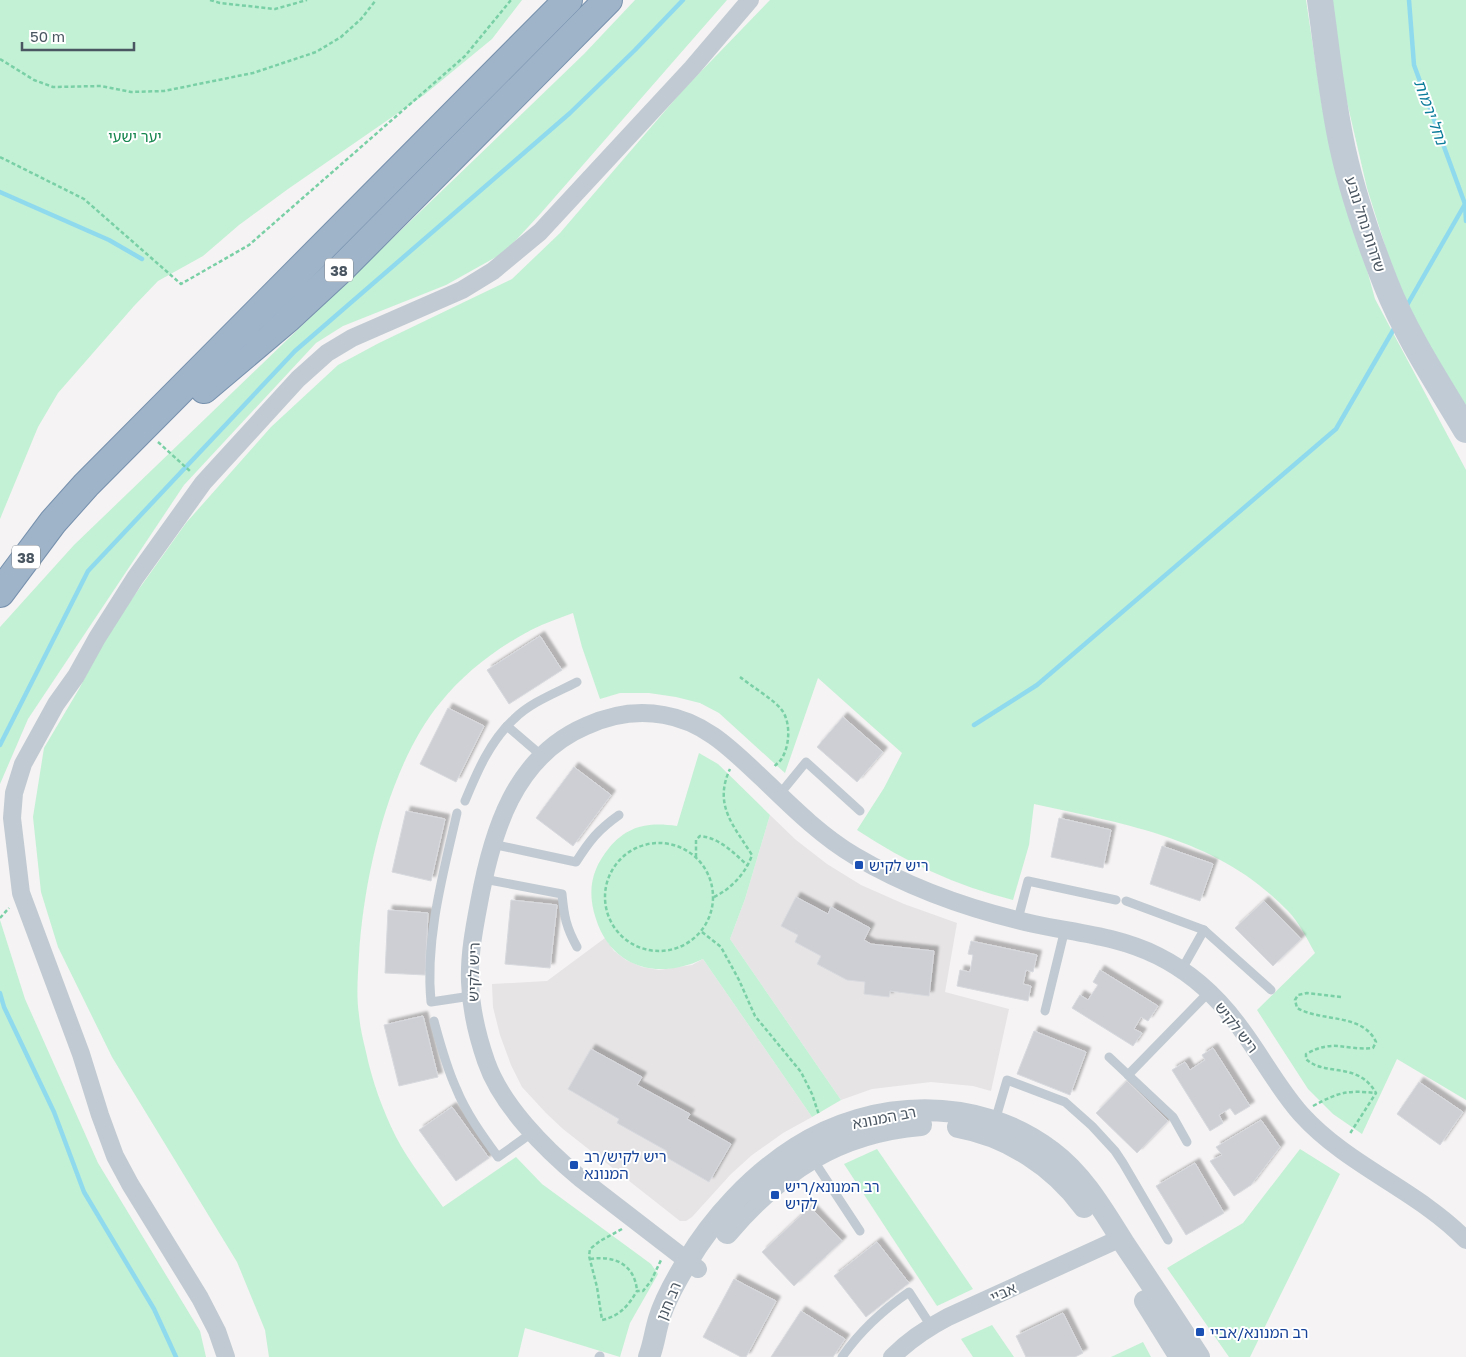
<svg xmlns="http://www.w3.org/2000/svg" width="1466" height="1357" font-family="'Golos Text','Noto Sans Hebrew',sans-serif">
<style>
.education{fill:#e6e4e5}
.green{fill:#c3f1d5}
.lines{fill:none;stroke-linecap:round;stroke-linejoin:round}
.stream{stroke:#90daee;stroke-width:4.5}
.building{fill:#cdcfd5;stroke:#d7d9de;filter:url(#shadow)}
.trunk-casing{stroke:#7690ad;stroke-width:30}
.path{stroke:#7ad0a6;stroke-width:2.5;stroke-dasharray:4 2.5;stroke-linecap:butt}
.service{stroke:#c1cad2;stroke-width:9}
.minor{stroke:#c1cad2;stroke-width:18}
.tertiary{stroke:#c1cad2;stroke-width:22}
.secondary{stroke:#c1cbd6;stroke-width:26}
.trunk{stroke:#9fb4c9;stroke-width:28}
.transit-dot{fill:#1a4fb4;stroke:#fff;stroke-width:2}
.labels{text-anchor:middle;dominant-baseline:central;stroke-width:4;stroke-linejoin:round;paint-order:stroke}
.shield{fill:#fff;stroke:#808990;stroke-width:1}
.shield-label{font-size:14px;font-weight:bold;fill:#4a5661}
.park-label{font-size:15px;fill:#17864f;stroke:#fff}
.street-label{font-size:15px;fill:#4a5661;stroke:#fff}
.transit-label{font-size:15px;fill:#164399;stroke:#fff;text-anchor:start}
.water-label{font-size:16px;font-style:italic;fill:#0c7c9b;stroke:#fff}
</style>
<defs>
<filter id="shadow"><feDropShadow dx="4.5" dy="-4.5" stdDeviation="1" flood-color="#0004"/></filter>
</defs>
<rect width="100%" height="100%" fill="#f5f3f3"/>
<g class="education">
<path d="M770,815l26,25 31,24 34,21 43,19 53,19 -12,69 64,17 -18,82 -18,-5 -42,-4 -59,7 -31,11 -111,-161 15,-40z"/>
<path d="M605,938l9,13 12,9 16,7 17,3 33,-5 11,-6 109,158 -29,16 -31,22 -21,19 -39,43 -6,4h-6l-117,-92 -17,-16 -24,-26 -11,-22 -11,-30 -7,-28 -1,-23 55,-3z"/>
</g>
<g class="green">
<path d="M0,0h522l-30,39 -68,56 -136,94 -49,36 -36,31 -45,25 -24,25 -76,87 -20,34 -38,92z"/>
<path d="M635,0h92l-186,213 -36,39 -59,33 -103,41 -27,17 -132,142 -156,234 -28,65v-157l74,-82 510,-491z"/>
<path d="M770,0h536l16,106 53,193 91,171v630l-69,-41 -35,75 -29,-20 -25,-25 -51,-79 58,-57c-8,-14 -16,-31 -27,-42 -70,-73 -160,-86 -254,-107l-5,41 -16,55c-56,-14 -108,-38 -156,-70l27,-42 18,-35 -84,-75 -33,95 -66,-60 -19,-10 -24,-6 -27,-4h-29l-20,6 -18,-52 -9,-34c-13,5 -28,10 -42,17 -34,18 -66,42 -91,73 -51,62 -76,172 -81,252 -1,20 -3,40 0,60 1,12 4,25 7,37 6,29 17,59 30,85 13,25 31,47 47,70l73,-50 26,27 109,80 7,10 -28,49 -10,34 -95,-29 -7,29h-249l-4,-27 -28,-68 -125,-205 -54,-110 -17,-55 -8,-75 11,-69 35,-59 30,-58 77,-108 85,-96 67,-62 41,-22 133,-64 48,-46 123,-143z"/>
<path d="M1331,0h135v412l-52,-91 -21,-50 -26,-83 -23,-99z"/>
<path d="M699,753l19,11 52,51 -25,84 -15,40 111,161 -29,17 -109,-158c-44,21 -91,10 -107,-40 -9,-27 -5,-49 13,-71 19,-23 40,-26 68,-22z"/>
<path d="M0,920l25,79 73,164 102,168 6,26h-206z"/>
<path d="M877,1149l96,140 -36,17 -93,-142z"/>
<path d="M1300,1149l40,25 -90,183h-21l-62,-89 76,-45z"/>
<path d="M992,1325l22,32h-41l-12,-18z"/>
<path d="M1143,1342l8,15h-40z"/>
</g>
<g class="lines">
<g class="stream">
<path d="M1409,0l5,65 51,139 1,17"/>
<path d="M0,192l109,48 33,19"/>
<path d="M1406,307l59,-103"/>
<path d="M974,725l63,-40 299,-256 59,-102"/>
<path d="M0,745l88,-174 207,-220 275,-238 65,-63 48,-50"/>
<path d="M0,993l4,14 50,105 30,80 70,117 22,48"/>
</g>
</g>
<g class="building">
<path d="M540,636l22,34 -53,34 -22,-34z"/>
<path d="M448,708l36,18 -28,56 -36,-18z"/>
<path d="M843,717l40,35 -26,30 -40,-35z"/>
<path d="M574,767l37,28 -38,51 -37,-28z"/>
<path d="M406,811l39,8 -14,62 -39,-9z"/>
<path d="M1059,818l52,12 -8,38 -52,-11z"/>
<path d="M1162,846l51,18 -13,37 -50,-17z"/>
<path d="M796,897l32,17 3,-7 39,21 -6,12 7,4 63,7 -5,45 -39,-5 -1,6 -25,-3 1,-12 -18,-2 -30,-16 4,-8 -26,-14 3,-7 -17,-9z"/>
<path d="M511,900l46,5 -7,63 -45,-4z"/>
<path d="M1264,901l37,38 -28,27 -38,-38z"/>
<path d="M388,910l40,3 -3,62 -40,-2z"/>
<path d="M971,941l66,14 -4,17 -7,-2 -3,14 8,2 -3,15 -71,-15 3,-16 10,2 3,-17 -5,-1z"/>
<path d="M1100,970l58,36 -10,15 -7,-4 -7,12 8,4 -9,13 -61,-38 8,-13 8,5 10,-15 -5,-3z"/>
<path d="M423,1016l15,61 -39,9 -15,-61z"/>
<path d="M1034,1031l52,21 -16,43 -53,-21z"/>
<path d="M1213,1048l37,58 -15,9 -5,-7 -11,7 4,8 -13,8 -38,-61 13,-8 5,8 15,-10 -3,-5z"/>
<path d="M591,1049l51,28 -5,8 53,29 -3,5 44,25 -22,38 -45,-26 3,-5 -50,-28 2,-4 -51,-30z"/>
<path d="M1127,1081l41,40 -31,32 -41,-40z"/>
<path d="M1419,1082l44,30 -23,33 -43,-31z"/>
<path d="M452,1107l37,51 -33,23 -37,-51z"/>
<path d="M1261,1120l19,27 -29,38 -17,11 -24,-35 12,-6 -6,-8z"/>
<path d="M1195,1163l29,50 -38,22 -30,-49z"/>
<path d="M810,1207l32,34 -48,45 -32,-34z"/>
<path d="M877,1242l32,41 -43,34 -32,-41z"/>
<path d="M734,1279l42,22 -30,56h-5l-38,-20z"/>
<path d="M801,1311l44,28 -12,18h-62z"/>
<path d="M1063,1313l20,40 -8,4h-49l-10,-21z"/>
</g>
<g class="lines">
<g class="trunk-casing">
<g id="trunk">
<path d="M204,389l84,-71 54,-50 266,-268"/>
<path d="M0,593l53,-71 33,-37 482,-485"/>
</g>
</g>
<g class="path">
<path d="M210,0l10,3 55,6 32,-9"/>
<path d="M0,59l34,21 19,7 48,-1 30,6 33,-1 89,-18 63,-21 25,-15 20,-18 15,-19"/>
<path d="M0,157l84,42 97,85 68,-39 216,-189 46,-56"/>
<path d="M158,442l33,30"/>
<path d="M740,677c10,8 34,23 41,32 10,12 9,36 1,49 -2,4 -6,6 -8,9"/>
<circle cx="659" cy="897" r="54"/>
<path d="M696,857v-17l4,-4c20,2 34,17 48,30"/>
<path d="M714,897c17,-8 32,-24 38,-42 -18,-29 -39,-50 -22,-86"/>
<path d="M0,918l9,-10"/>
<path d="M702,932l19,15 18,33 16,36 46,56 11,22 7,21"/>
<path d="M1341,997l-34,-4 -9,2 -3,5 2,8c24,14 66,5 79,34l-3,6c-29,3 -38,-10 -67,6v5c19,18 52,2 70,34l-27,42"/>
<path d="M1313,1106c26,-14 34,-16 63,-13"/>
<path d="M622,1229l-22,12 -10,8 -1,7 8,31 5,33c18,-4 26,-14 35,-29h6l8,-10 10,-21"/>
<path d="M590,1259c25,-4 45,6 47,32"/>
</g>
<g class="service">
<path d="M507,726l35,30"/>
<path d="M779,795l27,-33 54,49"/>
<path d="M465,801c12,-29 25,-60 49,-82 17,-17 42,-26 63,-37"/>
<path d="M457,813c-14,61 -32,126 -26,189l40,-6"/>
<path d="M492,844l84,18c14,-22 22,-32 43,-47"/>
<path d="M484,879l78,15c2,22 4,33 15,53"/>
<path d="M1126,901l78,29 67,60"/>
<path d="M1018,919l10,-38 88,19"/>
<path d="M1182,969l22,-39"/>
<path d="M1045,1011l20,-82"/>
<path d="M434,1021c6,22 12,45 22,67 10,25 26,47 42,69l35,-25"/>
<path d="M1109,1057l64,60 14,25"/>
<path d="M1128,1075l81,-83"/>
<path d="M995,1121l12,-41 58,22 27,24 23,25 8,12 45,77"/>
<path d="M812,1158l48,73"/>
<path d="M599,1357l1,-1"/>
<path d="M842,1357c18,-26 41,-47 67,-65l22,34"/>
</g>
<g class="minor">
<path d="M698,1269l-118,-91c-35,-29 -79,-73 -94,-117 -9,-26 -15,-51 -16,-79 -1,-26 4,-53 9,-79 13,-71 35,-146 107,-177 24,-11 51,-16 78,-11 42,7 69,36 99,64 28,27 58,57 92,77 56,33 116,54 179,68 42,9 84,12 124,32 34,17 61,42 83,73 21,28 37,59 60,85 48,53 115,75 165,126"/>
<path d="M226,1357l-9,-26 -17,-33 -70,-114 -15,-28 -15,-41 -19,-61 -60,-161 -9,-75 2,-25 9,-29 33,-60 20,-28 21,-38 38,-60 68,-95 95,-104 29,-26 25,-15 110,-48 31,-19 47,-39 152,-164 58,-68"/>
<path d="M892,1357c17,-17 35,-29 56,-40l173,-79"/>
</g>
<g class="tertiary">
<path d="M958,1127c50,9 96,39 126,80"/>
<path d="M727,1233c54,-63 110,-101 194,-108"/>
<path d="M1145,1301l35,56"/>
<path d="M649,1357c5,-13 6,-25 10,-38 6,-20 17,-39 28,-57 26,-44 65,-86 109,-114 76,-49 182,-53 256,4 32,24 52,60 73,93 25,37 50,75 74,112"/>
</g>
<path class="secondary" d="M1320,0c7,50 12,101 23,150 10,45 26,91 43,134 20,51 52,99 80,146"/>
<use href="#trunk" class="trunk"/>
</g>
<g class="transit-dot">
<rect x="854" y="860" width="10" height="10" rx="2.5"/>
<rect x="569" y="1160" width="10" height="10" rx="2.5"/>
<rect x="770" y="1190" width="10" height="10" rx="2.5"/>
<rect x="1195" y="1327" width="10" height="10" rx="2.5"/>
</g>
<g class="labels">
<g class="shield">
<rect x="325" y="258.5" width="28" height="23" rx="4"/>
<rect x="12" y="545.5" width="28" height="23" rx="4"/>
</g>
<g class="shield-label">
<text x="339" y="270">38</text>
<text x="26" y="557">38</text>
</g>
<g class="park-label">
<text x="135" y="136">יער ישעי</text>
</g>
<g class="street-label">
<text transform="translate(1366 224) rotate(72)">שדרות נחל נובע</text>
<text transform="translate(473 972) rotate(-89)">ריש לקיש</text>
<text transform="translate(1237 1027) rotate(52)">ריש לקיש</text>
<text transform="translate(884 1117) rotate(-11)">רב המנונא</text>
<text transform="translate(1003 1292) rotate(-24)">אביי</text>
<text transform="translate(668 1301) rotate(-67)">רב חנן</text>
</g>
<g class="transit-label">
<text x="869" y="865">ריש לקיש</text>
<text x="584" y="1156">ריש לקיש/רב<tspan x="584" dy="17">המנונא</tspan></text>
<text x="785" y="1186">רב המנונא/ריש<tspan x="785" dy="17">לקיש</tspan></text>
<text x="1210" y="1332">רב המנונא/אביי</text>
</g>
<g class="water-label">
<text transform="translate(1431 112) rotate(70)">נחל ירמות</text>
</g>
</g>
<path d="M22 42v8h112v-8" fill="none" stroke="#4a5661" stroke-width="2.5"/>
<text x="30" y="42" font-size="15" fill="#4a5661" stroke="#ffffff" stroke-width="4" paint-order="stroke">50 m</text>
</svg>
